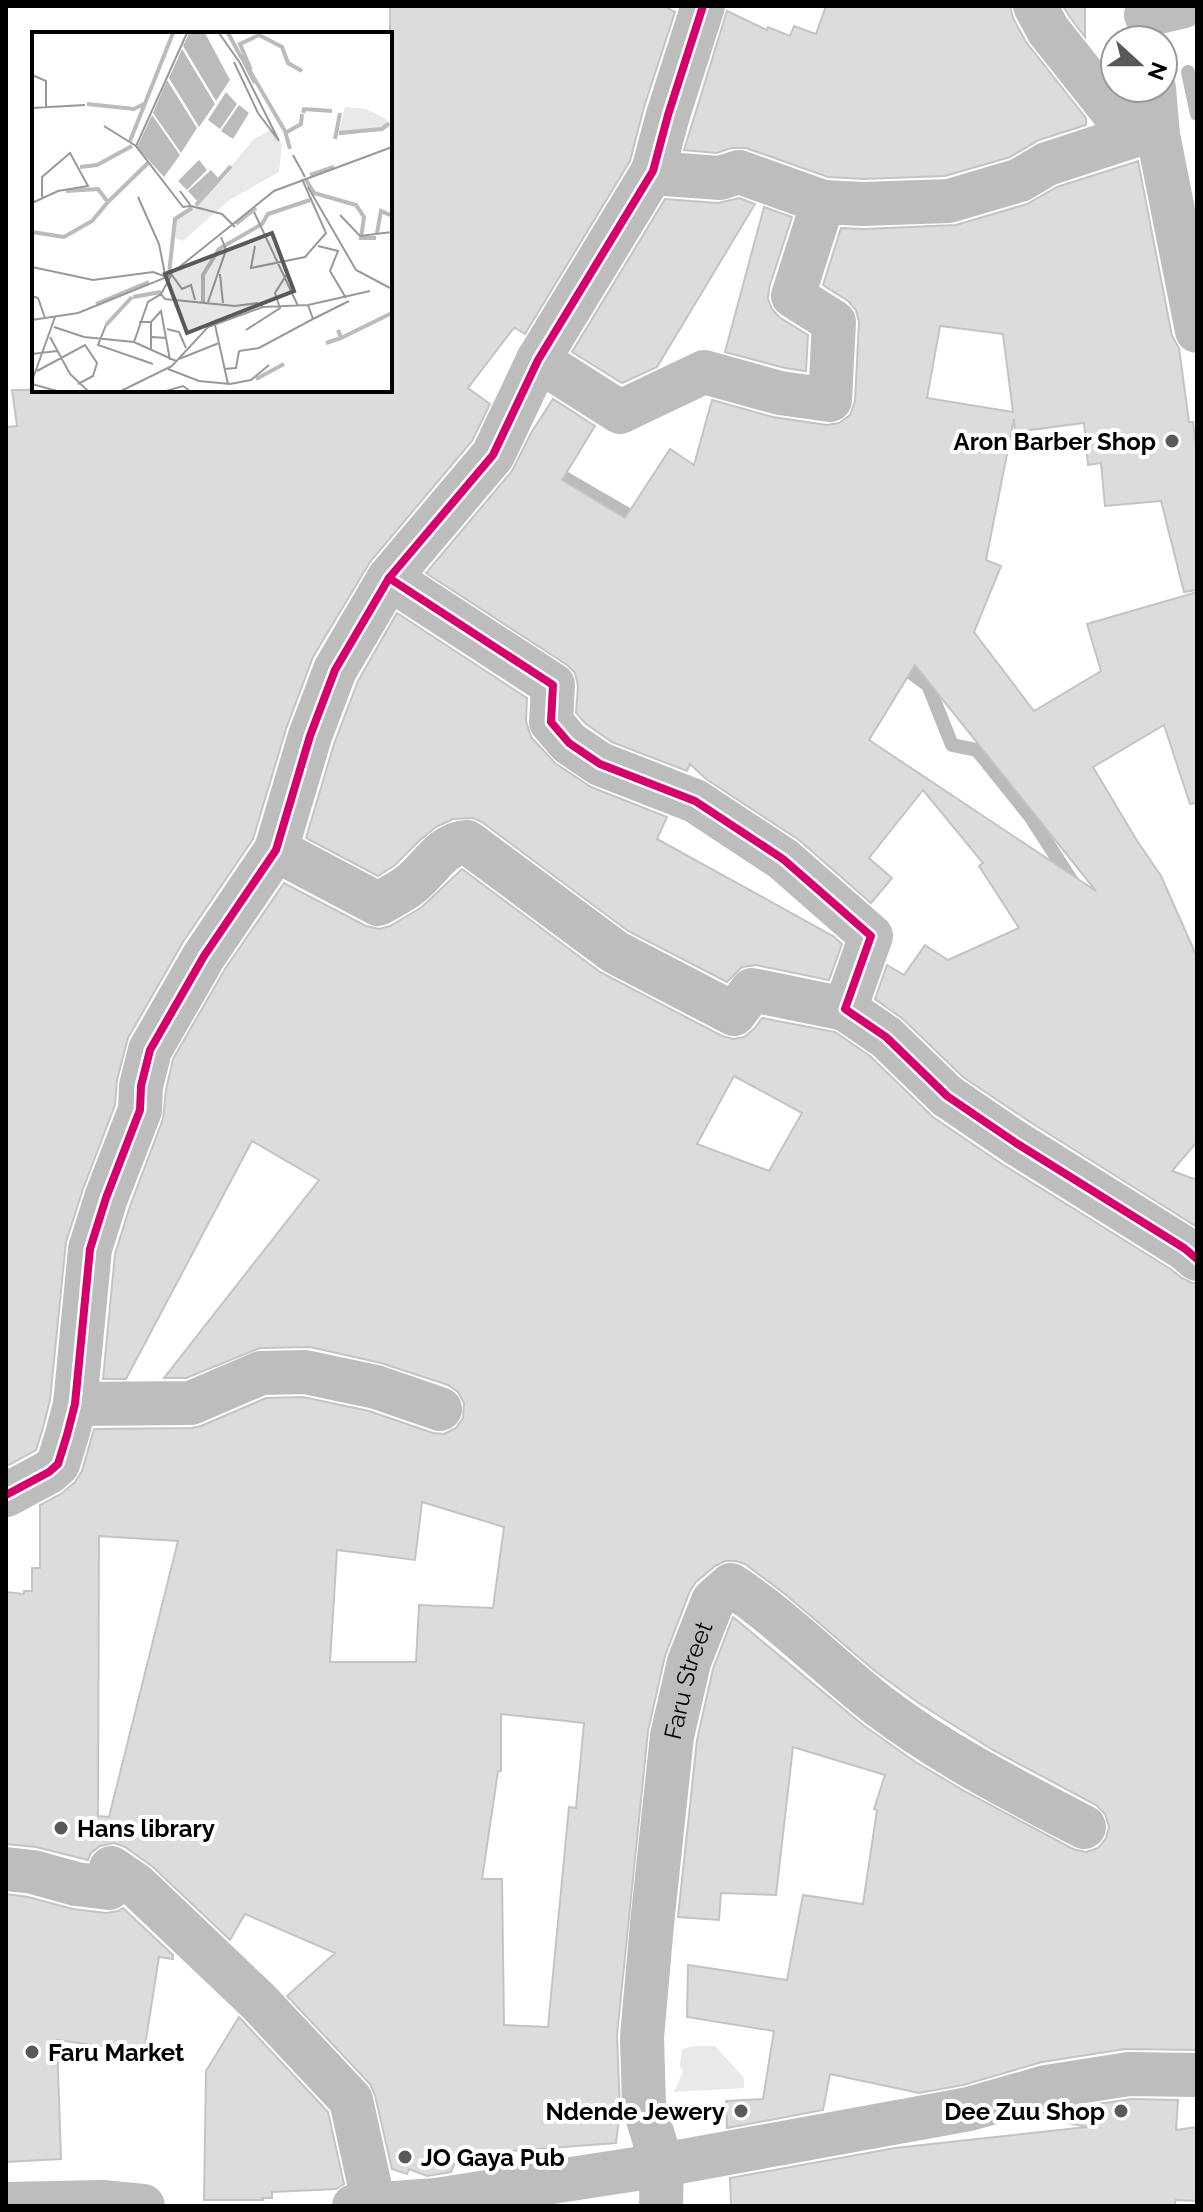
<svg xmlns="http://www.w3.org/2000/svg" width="1203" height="2212" font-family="Raleway,sans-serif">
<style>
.green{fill:#e9e9e9}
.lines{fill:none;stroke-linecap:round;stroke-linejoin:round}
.stream{stroke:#bbb;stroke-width:14}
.building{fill:#dcdcdc;stroke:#c4c4c4;stroke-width:2;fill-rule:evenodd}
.minor{stroke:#bdbdbd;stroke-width:44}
.cycleway-casing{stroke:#fff;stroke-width:13}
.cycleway{stroke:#d6006c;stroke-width:8}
.poi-dot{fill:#595959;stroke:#fff;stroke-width:3}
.labels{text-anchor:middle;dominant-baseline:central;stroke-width:8;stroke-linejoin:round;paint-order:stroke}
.poi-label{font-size:24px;font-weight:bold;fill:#000;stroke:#fff;text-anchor:end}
.street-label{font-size:24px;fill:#000;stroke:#fff}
.inset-river{fill:none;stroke:#bbb;stroke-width:4}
.inset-road{fill:none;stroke:#999;stroke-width:2}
.view{fill:#595959;fill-opacity:0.15;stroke:#595959;stroke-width:4}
.inset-edge{fill:none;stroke:#000;stroke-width:4}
</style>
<rect width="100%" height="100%" fill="#fff"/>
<path class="green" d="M694,2046h21l29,32v10l-70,4 9,-21 -3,-4 2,-18z"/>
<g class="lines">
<g class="stream">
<path d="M1188,72l9,42"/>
<path d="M549,469l93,54"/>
<path d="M898,663l30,22 24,60 25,5 53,66 45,70"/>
</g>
</g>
<g class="building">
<path d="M390,6h274l11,6 -31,95 -14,54 -105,173 -10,-6 -2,1 -45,59 22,16 -18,37 -102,121 -57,95 -27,72 -33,110 -70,103 -55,96 -11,42 -2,25 -32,84 -17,53 -16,158 -7,28 -7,22 -27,15 -3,-1v-1037l11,-1 -5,-36h378z"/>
<path d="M826,6h184l3,12 13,24 60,76v7l-47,15 -29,17 -65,19 -82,3 -35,-2 -82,-29h-15l-14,5 -33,-3 43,-139 40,19 1,-3 22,9 4,-10 22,8z"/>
<path d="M1063,6h22v31l-16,-21z"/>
<path d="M1138,161l34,175 7,12 10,74h4l4,35v133l-13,2 -23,-91 -56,5 -4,-43 -13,2 -4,-42 -69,9 -1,-13 -28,141 15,6 -27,66 60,79 67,-40 -14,-47 110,-32v211l-7,1 -26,-79 -71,42 43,72 25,37 36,81v185l-25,29 25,9v47l-167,-105 -67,-45 -60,-58 -28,-20 12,-34 17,10 21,-30 23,15 71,-32 -40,-62 4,-3 -60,-73 -54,68 23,20 -21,25 -72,-63 -93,-61 -16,-15 -3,7 -75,-29 -26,-18 -10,-11 2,-27 -3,-13 -8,-8 -141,-92 86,-102 19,-38 22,-34 42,27 -33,54 63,38 45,-69 24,16 18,-65 61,17 54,8 12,-2 11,-8 5,-14 4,-79 -3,-12 -8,-9 -25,-16 18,-57 23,1 92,-4 71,-21 30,-17zM940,326l63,8 10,78 -86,-14zM915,665l181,226 -227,-151z"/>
<path d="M739,198l16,6 -98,163 -35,16 -50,-31 93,-153 53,4z"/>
<path d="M764,207l28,10 -23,71 -1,11 4,10 7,8 29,18 -2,36 -21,-3 -60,-16z"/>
<path d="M397,613l130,85 -1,23 5,16 24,26 36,24 76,30 -10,22 176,97 9,8 -13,36 -73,-15 -14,2 -15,15 -99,-51 -146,-109 -9,-4 -20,1 -17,8 -16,13 -25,25 -17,11 -72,-38 28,-94 24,-63z"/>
<path d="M462,869l138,103 122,64 11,3 11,-2 10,-8 8,-11 73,14 35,24 63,61 69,47 167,104 13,10 10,5h5v767l-72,-1 -83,13 -79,23 -44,8 -89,-19 -7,36 -96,18 -1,-27 37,-2 11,-68 -87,-14 1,-52 99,15 16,-85 60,9 14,-94 -3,-1 11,-34 -92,-28 -17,148 -55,-2 -2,27 -41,-3 19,-177 16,-71 20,-52 130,108 51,36 52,31 107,57 13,3 12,-4 8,-10 3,-11 -4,-13 -9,-9 -105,-56 -74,-47 -42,-31 -90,-77 -40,-30 -9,-3h-11l-10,5 -19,16 -6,9 -25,65 -17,75 -31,304 3,75 -4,33 -158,12 -7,17 -24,4 -18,-7 -2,5 -15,-5 -17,-74 -5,-11 -83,-88 48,-43 -90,-39 -15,26 -77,-73 -28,-20 -11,-4 -14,3 -9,7 -3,7 -52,-13 -30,-3v-252l18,2v-3h8v-23h8v-63l21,-11 14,-12 7,-11 12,-42 98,-1 9,-2 65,-28 37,-1 66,14 64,22 11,1 12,-6 7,-10 1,-15 -6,-11 -10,-7 -67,-22 -71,-16 -50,1 -74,30h-22l155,-198 -67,-39 -126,238h-23l12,-125 15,-48 33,-87 3,-29 7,-31 52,-90 59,-86 82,43 13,3 11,-3 32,-19zM734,1076l68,37 -33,58 -72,-27zM422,1502l82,25 -11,81 -74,-3 -3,57h-86l7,-112 78,10zM99,1536l79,5 -69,276 -11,-1zM501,1714l83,9 -8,85 -7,-1 -21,220 -44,-2 -2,-146h-20l16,-108h3z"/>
<path d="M6,1894l22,3 45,12 33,4 12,-2 5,-3 50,47v4l-14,-2 -15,95 -87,-12 4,119 -55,3z"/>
<path d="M239,2017l89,95 16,72 -8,5 -64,3v6h-10l1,2h-59l2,-129z"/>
<path d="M1131,2099l47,1 -2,30 21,-3v74l-21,-1 -2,6h-443l-1,-28 165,-30 192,-21 -53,-11 17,-5z"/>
</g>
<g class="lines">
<g class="minor">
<path d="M1035,6l13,24 69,87 22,17 19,1"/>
<path d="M1146,15l38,-9"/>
<path d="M1154,88l4,47 39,196"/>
<path d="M653,171l12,3 55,4 19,-6 84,30"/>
<path d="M538,360l82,52 84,-40 76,21 50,7 4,-78 -41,-26 30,-94 40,2 86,-3 71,-21 27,-16 92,-30"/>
<path d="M389,578l164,107 -2,37 18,21 31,21 95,37 88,58 88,77 -26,73 41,28 61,59 69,47 168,105 13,11"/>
<path d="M276,850l102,54c11,-6 23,-12 33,-20 19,-15 30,-40 56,-42l148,110 119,62 18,-24 93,19"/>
<path d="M75,1404l116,-1 70,-30 44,-1 71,15 64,22"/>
<path d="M6,1495l43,-23 9,-8 9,-29 8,-31 15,-155 16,-51 34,-88 1,-24 9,-36 54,-94 72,-106 34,-114 25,-66 54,-92 104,-123 45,-95 115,-189 15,-56 35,-109"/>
<path d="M6,1869l27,3 43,12 33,4 2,-20 25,17 123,117 92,98 23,105"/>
<path d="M6,2204l96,-2 41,4"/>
<path d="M354,2206l82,-6 226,-35 307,-56 77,-22 83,-13 68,1"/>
<path id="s1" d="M661,2206l1,-41 -18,-59 -2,-69 10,-113 20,-188 17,-74 24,-61 18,-16c53,35 97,81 147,120 64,49 135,85 206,122"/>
</g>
<g class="cycleway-casing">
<g id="cycleway">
<path d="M389,578l164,107 -2,37 18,21 31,21 95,37 88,58 88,77 -26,73 41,28 61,59 69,47 168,105 13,11"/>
<path d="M6,1495l43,-23 9,-8 9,-29 8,-31 15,-155 16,-51 34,-88 1,-24 9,-36 54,-94 72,-106 34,-114 25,-66 54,-92 104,-123 45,-95 115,-189 15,-56 35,-109"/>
</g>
</g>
<use href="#cycleway" class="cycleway"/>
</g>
<g class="poi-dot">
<circle cx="1172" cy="441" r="8"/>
<circle cx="61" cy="1828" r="8"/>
<circle cx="32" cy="2052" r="8"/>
<circle cx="741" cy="2111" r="8"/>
<circle cx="1121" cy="2111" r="8"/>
<circle cx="405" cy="2157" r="8"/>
</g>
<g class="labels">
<g class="poi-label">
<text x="1156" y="441">Aron Barber Shop</text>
<text x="77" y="1828" text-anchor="start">Hans library</text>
<text x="48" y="2052" text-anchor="start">Faru Market</text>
<text x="725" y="2111">Ndende Jewery</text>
<text x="1105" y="2111">Dee Zuu Shop</text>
<text x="421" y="2157" text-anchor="start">JO Gaya Pub</text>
</g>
<g class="street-label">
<text stroke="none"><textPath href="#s1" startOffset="532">Faru Street</textPath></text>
</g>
</g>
<g transform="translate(32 32)">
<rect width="360" height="360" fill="#fff"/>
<path d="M313,75l21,2 20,10 5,9 -53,8zM239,98l11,15 -3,27 -51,29 -45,40 -7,-3 -4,-12 5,-6 35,-31 42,-50z" fill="#e9e9e9"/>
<path d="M157,1h16l25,47 -14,21 -33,-55zM150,17l33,55 -16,23 -30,-49zM135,48l30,48 -16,25 -28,-40zM194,60l11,12 -17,25 -12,-9zM207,73l10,8 -16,26 -12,-8zM120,83l28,40 -16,22 -27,-30zM167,128l8,10 -20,20 -9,-9zM179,138l7,8 -21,23 -9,-10z" fill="#bbb"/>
<path class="inset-river" d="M196,1l13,24M219,38l-11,-26 19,-9 23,12 6,16 14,8M223,51l-14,-27 44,75 5,18M55,72l47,5 12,-6M271,81l1,-4 28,2M255,100l14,-8 1,-10M307,101l43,-4 7,-6M303,107l5,-26M98,109l43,-108M48,135l17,-2 35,-19M278,143l24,-8M274,148l8,13 42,12 8,12 -3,21h15M34,159l32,-2 10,13 41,-40M164,173l35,-39M204,192l20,-16M0,200l32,5 28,-16 16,-19M345,201l4,-22 11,5M137,242l6,-55 17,-11M101,265l28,-5M171,270v-27l16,-26 43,-25 6,-10 42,-14M64,272l53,-22M74,293l26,-28M309,306l51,-25M294,311l15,-5 -3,-8M224,347l28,-15"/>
<path class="inset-road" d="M155,1l-51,113 47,61 8,-1M187,1l21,30 39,78 -21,-28 -24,-51M0,43l14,6v26M0,76l53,-3M72,94l32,20M261,123l12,22M276,155l48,83 36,19M148,159l11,15 31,8 13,13M106,165l21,47 6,30M0,171l26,-12 30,-5 -18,-33 -28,24v20M222,180l44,94M308,183l20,21 32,-4M223,214l-4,22 54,-11 21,-24 -24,-54M286,214l20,5 -8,20 16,27M0,235l61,13 60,-8 14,5M188,242l3,29M140,243l10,14 9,-4 4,15M129,262l4,5 70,7 22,-3 6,4M0,264l6,2 7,20M176,270l18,-52 -5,-13M281,287l36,-18M0,288l46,-7 89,-36 107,-86 118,-44M107,290h12v27M119,290l10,-11 5,27M74,293l-8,20 55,19M183,293l13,59M22,295l30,10 50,5 42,19M135,297l12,3 7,16M214,298l34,-22 -5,-15 12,-19M18,305l20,37 18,17M120,305l14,1 4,22M102,310l14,-40 13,-8 11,-20M207,319l20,-3 54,-29 -5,-14M0,322l25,-3M147,327l40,-16M136,337l31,12 31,3 21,-4 18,-15M192,337l12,-1 3,-17M5,339l48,-26 12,18 -4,13 -15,8M0,349l23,-64M0,352l25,7M89,359l51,-25 36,-39 55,-20 45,-2 62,-14M134,359l17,-5 7,5"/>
<path class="view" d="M240,201l22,58 -107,42 -22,-59z"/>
<rect width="360" height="360" class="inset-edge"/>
</g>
<rect width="1203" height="2212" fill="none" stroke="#000000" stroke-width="16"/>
<g transform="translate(1139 64) rotate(111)"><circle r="38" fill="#ffffff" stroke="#999999" stroke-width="2"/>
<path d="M0-6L14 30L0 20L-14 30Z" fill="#595959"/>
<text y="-12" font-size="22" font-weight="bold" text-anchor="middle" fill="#000000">N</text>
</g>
</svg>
